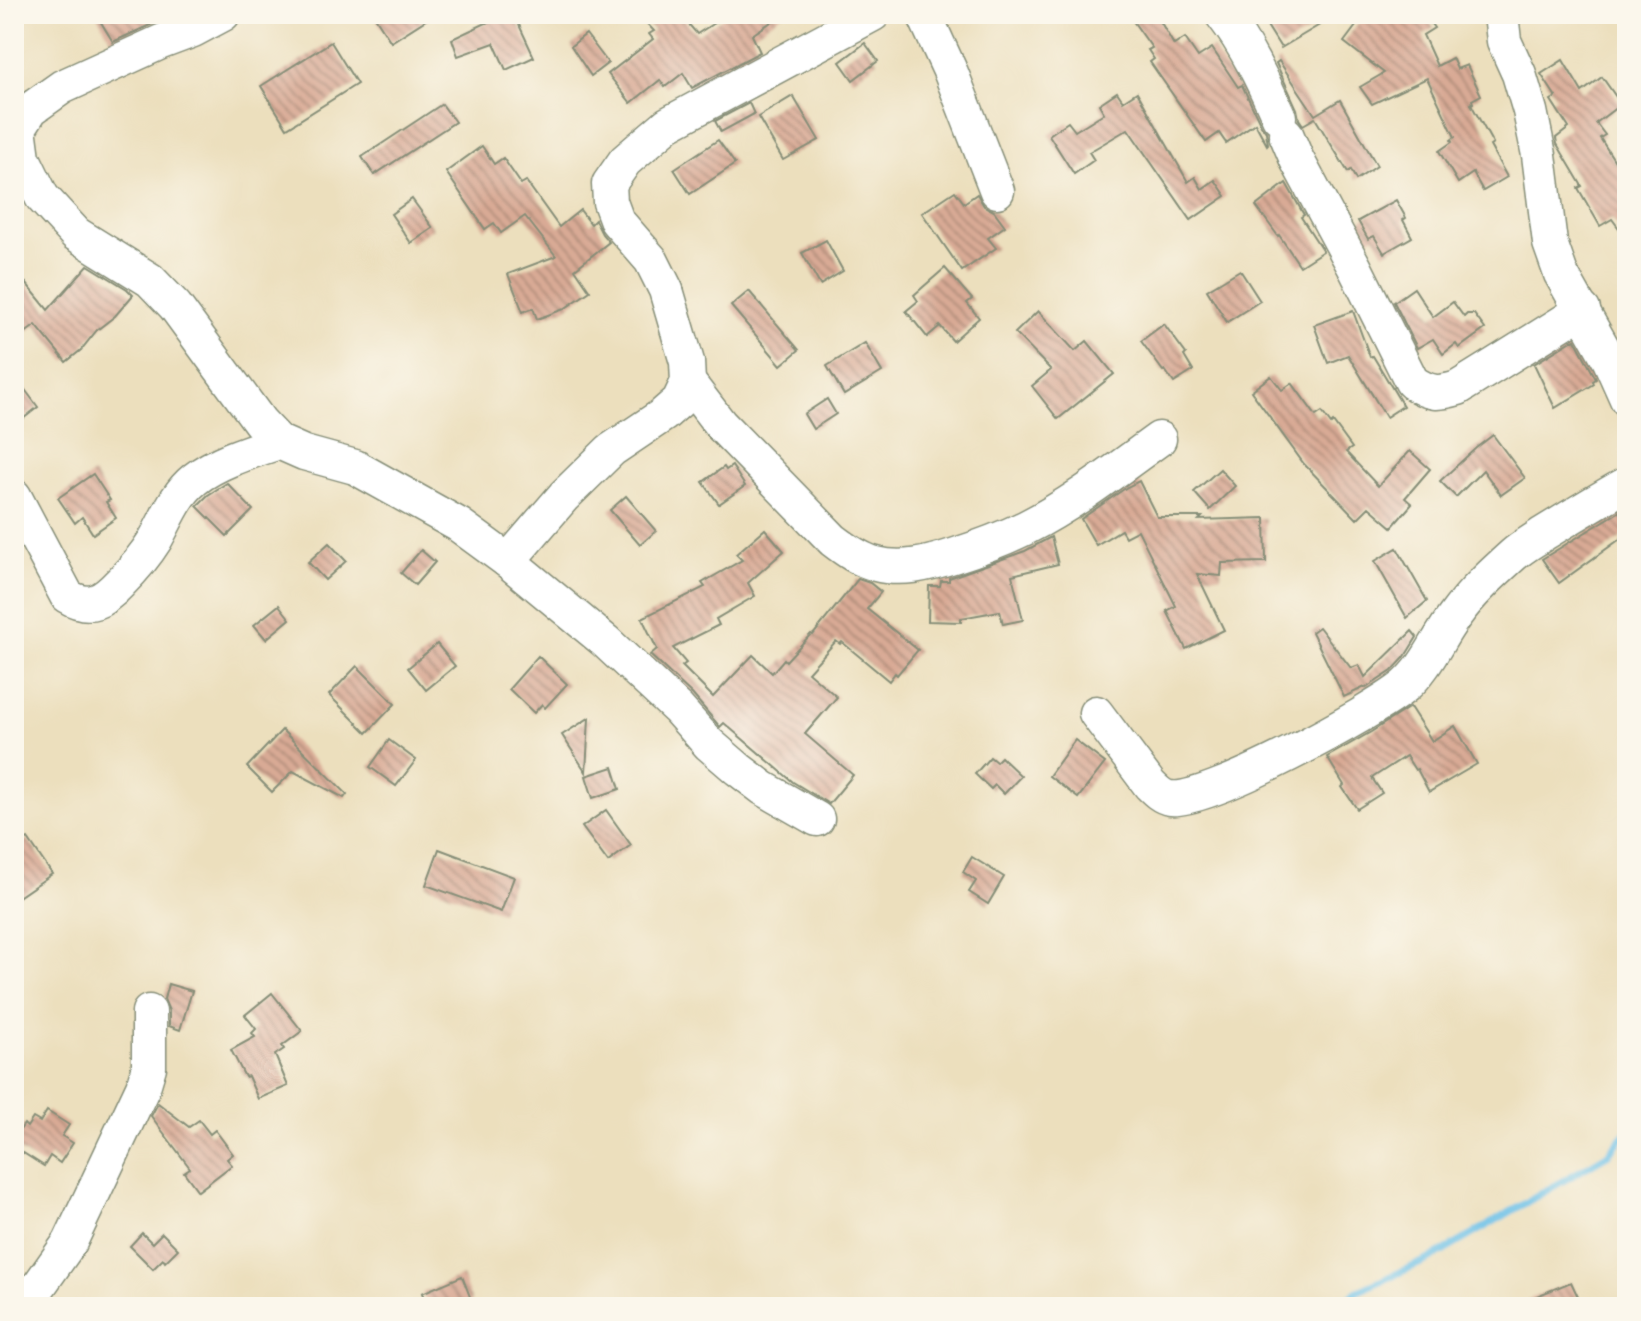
<svg xmlns="http://www.w3.org/2000/svg" width="1641" height="1321" font-family="Caveat,sans-serif">
<style>
.lines{fill:none;stroke-linecap:round;stroke-linejoin:round}
.stream{stroke:#6ac0e7;stroke-width:7}
.building{fill:url(#building-back-hatch)}
.minor-casing{stroke:#868e78;stroke-width:37}
.minor{stroke:#fff;stroke-width:34}
</style>
<defs>
<pattern id="building-back-hatch" width="6" height="6" patternUnits="userSpaceOnUse" patternTransform="scale(2)"><rect width="6" height="6" fill="#d9aa95"/><path d="M-1 5l2 2M0 0l6 6M5-1l2 2" fill="none" stroke="#af8c7a"/></pattern>
</defs>
<rect width="100%" height="100%" fill="#fbf7ec"/>
<filter id="ink" filterUnits="userSpaceOnUse"><feTurbulence type="fractalNoise" baseFrequency=".0125" numOctaves="2"/><feDisplacementMap in="SourceGraphic" scale="16" xChannelSelector="R" yChannelSelector="G"/><feConvolveMatrix kernelMatrix="1 2 1 2 8 2 1 2 1" color-interpolation-filters="sRGB"/></filter>
<filter id="wash" filterUnits="userSpaceOnUse"><feTurbulence type="fractalNoise" baseFrequency=".006" numOctaves="4" result="noise"/><feDisplacementMap in="SourceGraphic" scale="32" xChannelSelector="R" yChannelSelector="G"/><feGaussianBlur stdDeviation="1.8" result="paint"/><feColorMatrix in="noise" values="0 0 0 0 0 0 0 0 0 0 0 0 0 0 0 0 0 1.4 0 .05"/><feComposite in="paint" operator="in"/></filter>
<g filter="url(#wash)">
<rect width="100%" height="100%" fill="#ecdfbd"/>
<g class="lines">
<path class="stream" d="M1342,1307l14,-15 76,-34 175,-103 20,-23"/>
</g>
<g id="blocks">
<g class="building">
<path d="M96,14h72l-18,11 -37,17z"/>
<path d="M373,14h62l-44,28z"/>
<path d="M505,14h9l20,43 -28,13 -12,-27 -36,13 -6,-17z"/>
<path d="M638,14h42l17,20 31,-20h55l-31,21 8,17 -68,36 -9,-15 -18,14 -5,-7 -29,23 -23,-29 45,-35 -4,-5 5,-3z"/>
<path d="M1128,14h28l18,31 11,-7 13,19 14,-9 26,39 4,-2 19,40 5,7 2,12 -1,1 -12,-22 -29,20 -7,-10 -13,9 -56,-80 4,-3 -6,-9 4,-2z"/>
<path d="M1282,14h56l-57,34 -15,-24z"/>
<path d="M1365,14h59l10,14 -11,7 14,31 15,-8 5,11 10,-4 14,30 -9,5 1,3 -2,1 22,40 -3,2 17,31 -24,14 -10,-18 -15,10 -19,-32 13,-9 -1,-2 4,-3 -28,-59 -55,26 -12,-17 24,-14 -40,-31z"/>
<path d="M586,34l22,29 -17,13 -20,-30z"/>
<path d="M331,42l26,42 -70,44 -26,-42z"/>
<path d="M865,43l13,18 -25,19 -13,-18z"/>
<path d="M1563,60l19,32 20,-15 19,27 -25,19 9,12 -5,3 27,42v59l-15,-20 -12,7 -22,-38 4,-2 -25,-42 -1,-6 13,-10 -18,-28 5,-3 -15,-23z"/>
<path d="M1279,61l36,54 25,-15 37,66 -21,14 -5,-10 -3,2 -33,-54 -12,7 -4,-6 -2,-10 -21,-46z"/>
<path d="M1117,92l6,9 14,-9 51,90 7,-5 7,12 13,-9 11,16 -35,24 -63,-91 -39,23 5,8 -20,14 -25,-39 19,-13 7,9 29,-18 -5,-9z"/>
<path d="M793,96l26,44 -36,20 -25,-43z"/>
<path d="M749,103l5,11 -33,18 -6,-11z"/>
<path d="M442,104l13,18 -81,53 -12,-18z"/>
<path d="M718,140l17,24 -45,30 -16,-25z"/>
<path d="M482,146l12,18 9,-6 18,26 5,-3 33,46 21,-17 11,14 4,-4 7,14 7,8 -34,27 15,22 -26,18 -27,10 -4,-11 -10,4 -15,-38 48,-18 -31,-40 -24,17 -7,-10 -9,6 -39,-57z"/>
<path d="M1286,183l18,32 -3,2 22,34 -23,15 -21,-31 -1,1 -22,-30z"/>
<path d="M955,191l9,12 13,-9 7,12 10,5 11,15 -17,12 8,10 -34,23 -40,-58z"/>
<path d="M412,199l21,29 -22,15 -20,-29z"/>
<path d="M1396,200l10,18 -3,2 9,17 -28,16 -10,-17 -6,3 -10,-18z"/>
<path d="M826,240l17,31 -23,14 -18,-32z"/>
<path d="M88,265l39,24 6,6 -18,21 -18,14 -16,20 -15,12 -30,-37 -22,16v-49l12,-9 22,27z"/>
<path d="M945,268l27,31 -5,4 12,15 -26,23 -13,-15 -13,11 -21,-26 12,-10 -4,-6z"/>
<path d="M1240,270l20,31 -33,21 -20,-32z"/>
<path d="M1414,288l19,29 20,-15 11,15 3,-3h7l11,15 -26,19 -3,-4 -13,10 -10,-15 -16,9 -23,-46z"/>
<path d="M749,291l50,59 -18,15 -50,-59z"/>
<path d="M1038,311l37,40 12,-10 27,33 -56,45 -26,-33 19,-16 -36,-37z"/>
<path d="M1353,311l17,46 3,-1 30,50 -17,11 -38,-62 -20,8 -14,-38z"/>
<path d="M1164,324l22,30 -2,2 9,15 -19,12 -9,-13 -2,1 -22,-30z"/>
<path d="M1575,339l21,40 -3,2 1,3 -39,24 -21,-44z"/>
<path d="M865,343l17,29 -38,23 -17,-29z"/>
<path d="M14,375l24,32 -24,19z"/>
<path d="M1271,376l11,14 10,-7 24,33 6,-4 9,12 2,-2 19,26 -6,4 32,34 32,-35 20,18 -25,29 7,6 -20,23 -23,-20 -12,12 -53,-55 -53,-73z"/>
<path d="M827,399l9,15 -23,15 -9,-15z"/>
<path d="M1493,435l32,43 -24,17 -18,-25 -27,27 -16,-16 36,-33z"/>
<path d="M732,466l13,20 -26,18 -16,-22 21,-15 2,3z"/>
<path d="M1220,469l15,17 -25,24 -16,-18z"/>
<path d="M93,474l17,26 -4,2 10,16 -23,16 -11,-17 -7,6 -17,-25z"/>
<path d="M1139,481l18,36h45l-3,3 66,-2 1,44 -44,1 -1,13 -24,-2 27,56 -38,19 -19,-38 9,-5 -38,-76 -13,7 -4,-7 -25,15 -15,-26 46,-32z"/>
<path d="M227,483l26,27 -26,26 -30,-30 11,-11z"/>
<path d="M626,496l30,35 -16,14 -30,-35z"/>
<path d="M1627,507v27l-68,49 -17,-24z"/>
<path d="M765,529l19,22 -36,32 7,13 -39,23 3,6 -46,23 13,15 -4,3 31,31 40,-42 19,18 12,-14 2,2 25,-27 2,1 45,-56 12,4 11,9 -14,17 51,41 -21,25 -2,-2 -6,8 -47,-39 -2,2 -4,-3 -28,31 29,25 -32,37 48,41 -24,29 -36,-22 -69,-59 -4,4 -28,-33 -42,-39 7,-6 -15,-31 63,-31 -3,-4 40,-23 -6,-6z"/>
<path d="M1051,537l7,27 -46,11 11,45 -20,4 -3,-13 -39,7v4l-33,-1 1,-35h11l1,-5h8v-3l76,-27z"/>
<path d="M329,543l17,18 -21,19 -17,-18z"/>
<path d="M1397,548l30,53 -20,17 -32,-57z"/>
<path d="M421,550l14,12 -20,23 -14,-12z"/>
<path d="M279,605l11,14 -24,20 -12,-14z"/>
<path d="M1319,627l32,41 8,-3 6,12 47,-46 5,6 -13,21 -12,13 -26,17 -1,-1 -21,10 -32,-65z"/>
<path d="M437,644l18,22 -29,24 -18,-22z"/>
<path d="M538,656l29,28 -22,24 -3,-4 -8,9 -25,-24z"/>
<path d="M357,666l38,38 -28,29 -38,-38z"/>
<path d="M1410,707l22,34 23,-15 22,38 -48,28 -12,-23 -2,1 -9,-14 -34,22 10,15 -25,16 -15,-22 2,-2 -17,-28 44,-25z"/>
<path d="M589,718l-3,54 -24,-37z"/>
<path d="M282,730l65,64 -3,4 -51,-27 -21,21 -25,-25z"/>
<path d="M389,740l27,20 -20,26 -26,-19z"/>
<path d="M1075,740l30,23 -27,35 -29,-22z"/>
<path d="M990,757l6,5 5,-5 20,19 -17,18 -9,-9 -4,4 -16,-15z"/>
<path d="M613,767l7,22 -27,9 -7,-22z"/>
<path d="M606,810l25,35 -23,17 -26,-35z"/>
<path d="M28,839l24,35 -38,26v-52z"/>
<path d="M439,849l75,28 -13,35 -75,-27z"/>
<path d="M972,857l32,20 -16,27 -19,-12 7,-11 -13,-9z"/>
<path d="M168,984l24,7 -12,39 -11,-4v-15l-5,-12z"/>
<path d="M272,993l30,38 -20,15 2,3 -9,6 13,31 -30,13 -10,-23 -3,1 -14,-27 24,-13 -3,-4 4,-4 -11,-14z"/>
<path d="M158,1103l31,24 10,-7 11,14 5,-4 18,24 -6,5 5,6 -34,26 -14,-19 6,-4 -39,-52z"/>
<path d="M47,1111l22,14 -7,11 11,7 -13,20 -10,-7 -6,10 -30,-19v-8l10,-15 3,3 6,-9 7,4z"/>
<path d="M142,1233l10,10 10,-10 16,16 -13,13 -2,-3 -10,10 -23,-23z"/>
<path d="M462,1276l10,26 -11,5h-33l-6,-14z"/>
<path d="M1571,1282l8,17 -19,8h-50z"/>
</g>
</g>
</g>
<g filter="url(#ink)">
<use href="#blocks" fill-opacity="0" stroke="#868e78" stroke-width="2"/>
<g class="lines">
<g class="minor-casing">
<g id="minor">
<path d="M223,14l-30,16 -32,12 -99,45 -31,22 -12,19 4,30 19,39 34,37 74,46 25,26 85,116 19,20 25,11 51,14 104,58 49,36 97,80 73,68 31,35 29,25 25,19 54,31"/>
<path d="M924,14l27,59 46,118"/>
<path d="M1222,14c24,31 41,67 57,103"/>
<path d="M1501,14l3,27 15,33 11,37 9,44 11,88 11,31 49,87 17,38"/>
<path d="M1286,134l11,26 58,108 57,114c18,12 26,12 46,6l125,-78"/>
<path d="M688,382l32,42 113,116c13,10 27,20 43,24 26,7 52,0 77,-8 25,-8 50,-17 74,-29 47,-24 89,-57 132,-88"/>
<path d="M14,496l53,100c23,14 36,5 53,-13 13,-13 25,-27 35,-43 12,-21 20,-45 40,-61 23,-18 57,-28 84,-37"/>
<path d="M508,561l56,-65 47,-46 52,-35 16,-14 9,-19 -1,-20 -21,-72 -15,-30 -34,-39 -7,-19 -1,-18 16,-23 43,-37 205,-110"/>
<path d="M1096,713l54,72c5,5 12,12 20,13 36,6 204,-86 235,-112 22,-19 32,-46 49,-69 17,-24 38,-43 59,-62 9,-8 20,-14 30,-21 28,-17 55,-34 84,-50"/>
<path d="M24,1307l46,-65 73,-155 6,-20v-55"/>
</g>
</g>
<use href="#minor" class="minor"/>
</g>
</g>
<rect width="1641" height="1321" fill="none" stroke="#fbf7ec" stroke-width="48"/>
</svg>
